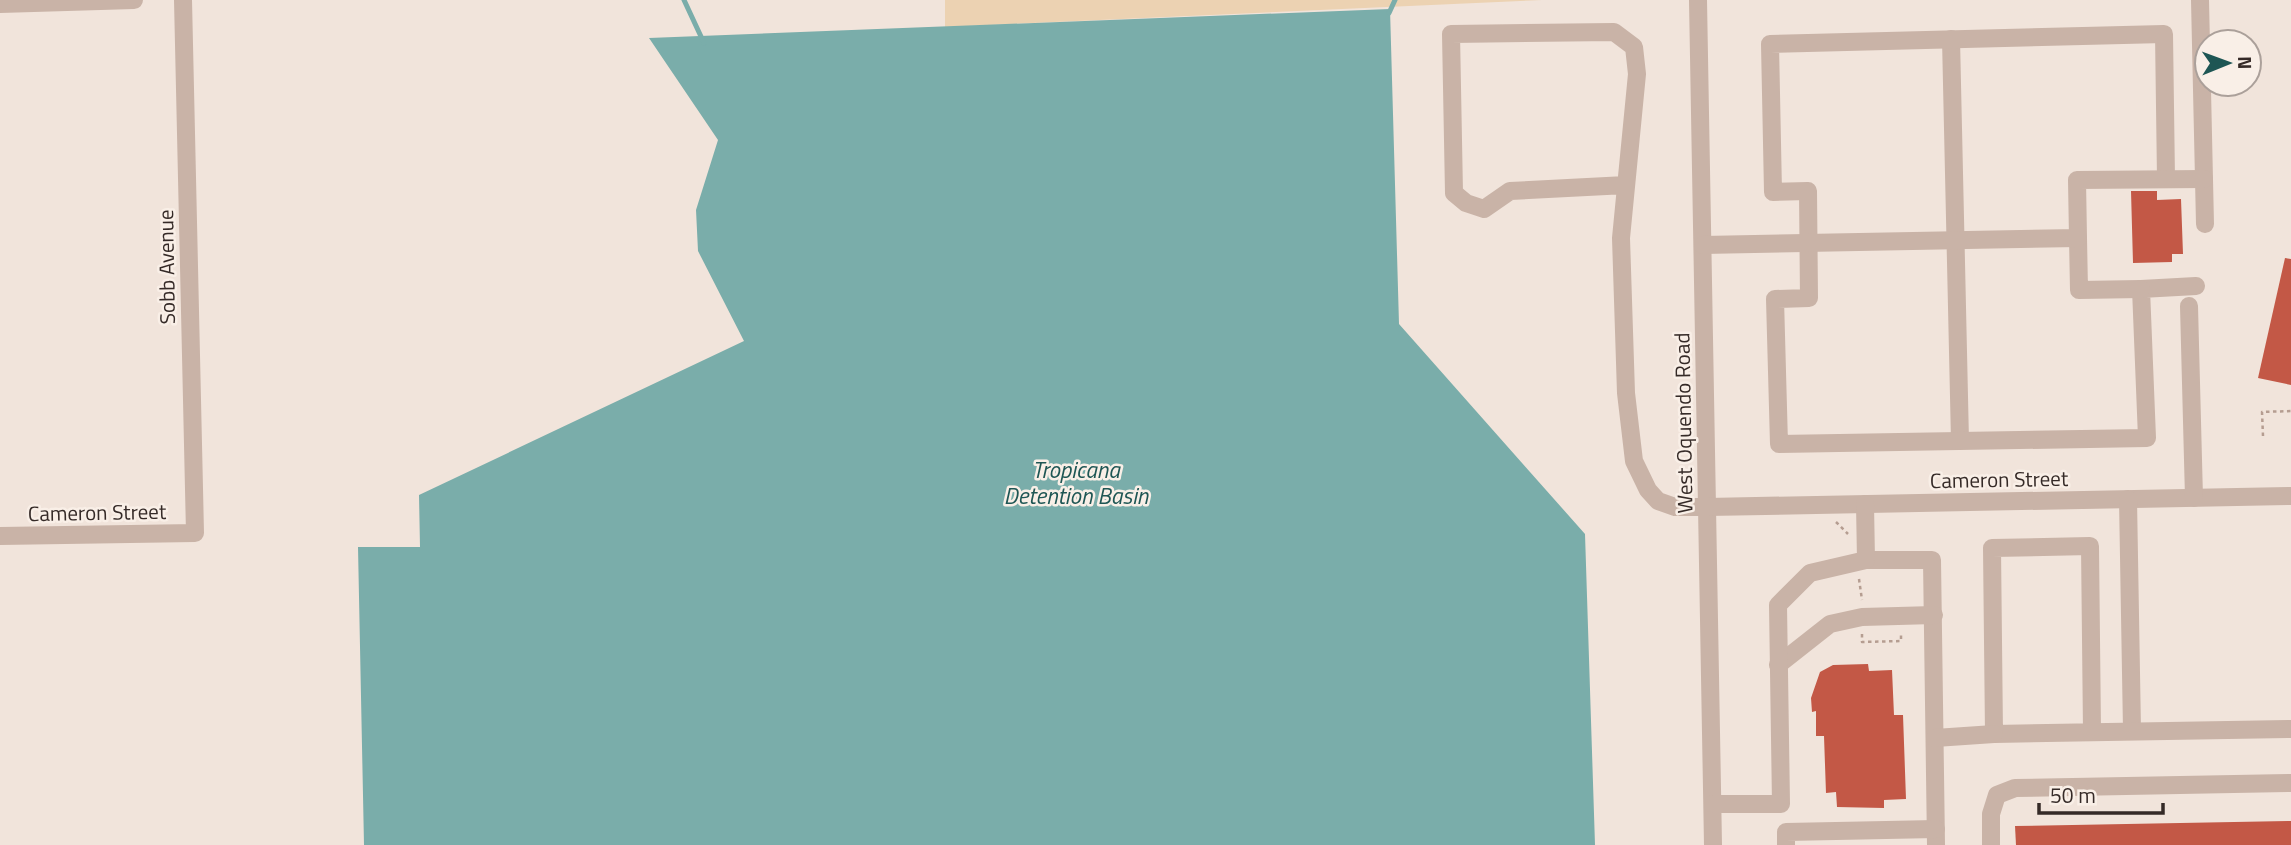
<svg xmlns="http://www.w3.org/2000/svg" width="2291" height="845" font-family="'Titillium Web',sans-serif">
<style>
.sand{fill:#ecd2b2}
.water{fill:#7aadaa}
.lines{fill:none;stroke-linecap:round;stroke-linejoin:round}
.stream{stroke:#7aadaa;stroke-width:5}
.building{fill:#c35846}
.path{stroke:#b59d91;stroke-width:2.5;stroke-dasharray:3.5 3.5;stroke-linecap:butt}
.minor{stroke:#c9b3a7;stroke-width:18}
.labels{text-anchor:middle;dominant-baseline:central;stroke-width:5;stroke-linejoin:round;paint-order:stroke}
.street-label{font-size:21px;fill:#352a27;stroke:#f9efe7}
.water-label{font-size:23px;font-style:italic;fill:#1e5654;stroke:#f9efe7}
</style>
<rect width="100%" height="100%" fill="#f1e4db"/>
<path class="sand" d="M945,0h597l-597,27z"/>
<path class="water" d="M1390,9l9,315 186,210 10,311h-1231l-6,-298h62l-1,-52 325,-154 -46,-90 -2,-41 22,-70 -69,-102z"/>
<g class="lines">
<g class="stream">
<path d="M684,0l20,43"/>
<path d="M1389,13l6,-13"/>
</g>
</g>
<g class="building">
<path d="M2131,191h26v9l24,-1 2,55h-11v8l-39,1z"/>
<path d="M2285,258l6,1v126l-33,-7z"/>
<path d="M1868,664l1,7 23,-1 2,45h9l3,84 -22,1v8l-47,-1 -1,-15 -10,1 -2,-57h-8v-25l-4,1 -1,-14 9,-26 13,-7z"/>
<path d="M2291,821v24h-275l-1,-19z"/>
</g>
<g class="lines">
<g class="path">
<path d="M2263,436l-1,-24 29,-1"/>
<path d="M1836,522l12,12"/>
<path d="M1859,579l3,21"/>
<path d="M1862,634v8l39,-1v-7"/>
</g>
<g class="minor">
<path d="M1698,0l15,845"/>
<path d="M2200,0l5,224"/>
<path d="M0,4l134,-4"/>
<path d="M1951,39l9,402"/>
<path d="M2166,179l-2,-145 -394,10 3,148 35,-1 1,107 -34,1 4,145 368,-6 -6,-149 55,-3"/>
<path d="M1626,185l-116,6 -26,18 -18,-6 -12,-10 -3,-159 163,-2 20,15 3,27 -16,164 5,155 8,68 14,29 10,11 17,6h32l584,-11"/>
<path d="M2078,238l1,52 62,-1"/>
<path d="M1703,245l375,-7 -1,-58 127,-1"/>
<path d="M2189,306l5,192"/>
<path d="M2128,499l4,231"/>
<path d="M0,536l195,-3 -12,-533"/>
<path d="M1866,560h66l4,285"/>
<path d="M1778,665l52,-41 32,-7 72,-2"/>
<path d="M2092,732l-2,-186 -98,2 2,186 297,-5"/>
<path d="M1935,738l59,-4"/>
<path d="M1713,804h68l-3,-199 32,-32 56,-13 -1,-56"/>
<path d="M1786,845v-13l150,-3"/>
<path d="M1991,845v-31l6,-19 18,-7 276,-5"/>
</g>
</g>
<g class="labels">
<g class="street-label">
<text transform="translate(166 267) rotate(-91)">Sobb Avenue</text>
<text transform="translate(1683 423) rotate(-91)">West Oquendo Road</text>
<text transform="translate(1999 479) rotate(-1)">Cameron Street</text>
<text transform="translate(97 512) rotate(-1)">Cameron Street</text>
</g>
<g class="water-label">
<text x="1076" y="469">Tropicana<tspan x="1076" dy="26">Detention Basin</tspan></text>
</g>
</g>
<g transform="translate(2228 63) rotate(89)"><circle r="33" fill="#f9efe7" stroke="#aba09a" stroke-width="2"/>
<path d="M0-5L12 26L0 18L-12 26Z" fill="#1e5654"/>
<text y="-10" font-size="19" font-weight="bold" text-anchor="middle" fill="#352a27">N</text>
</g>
<path d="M2039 803v10h124v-10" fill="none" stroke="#352a27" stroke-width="3.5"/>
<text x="2050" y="803" font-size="21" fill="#352a27" stroke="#f9efe7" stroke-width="5" paint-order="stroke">50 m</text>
</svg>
